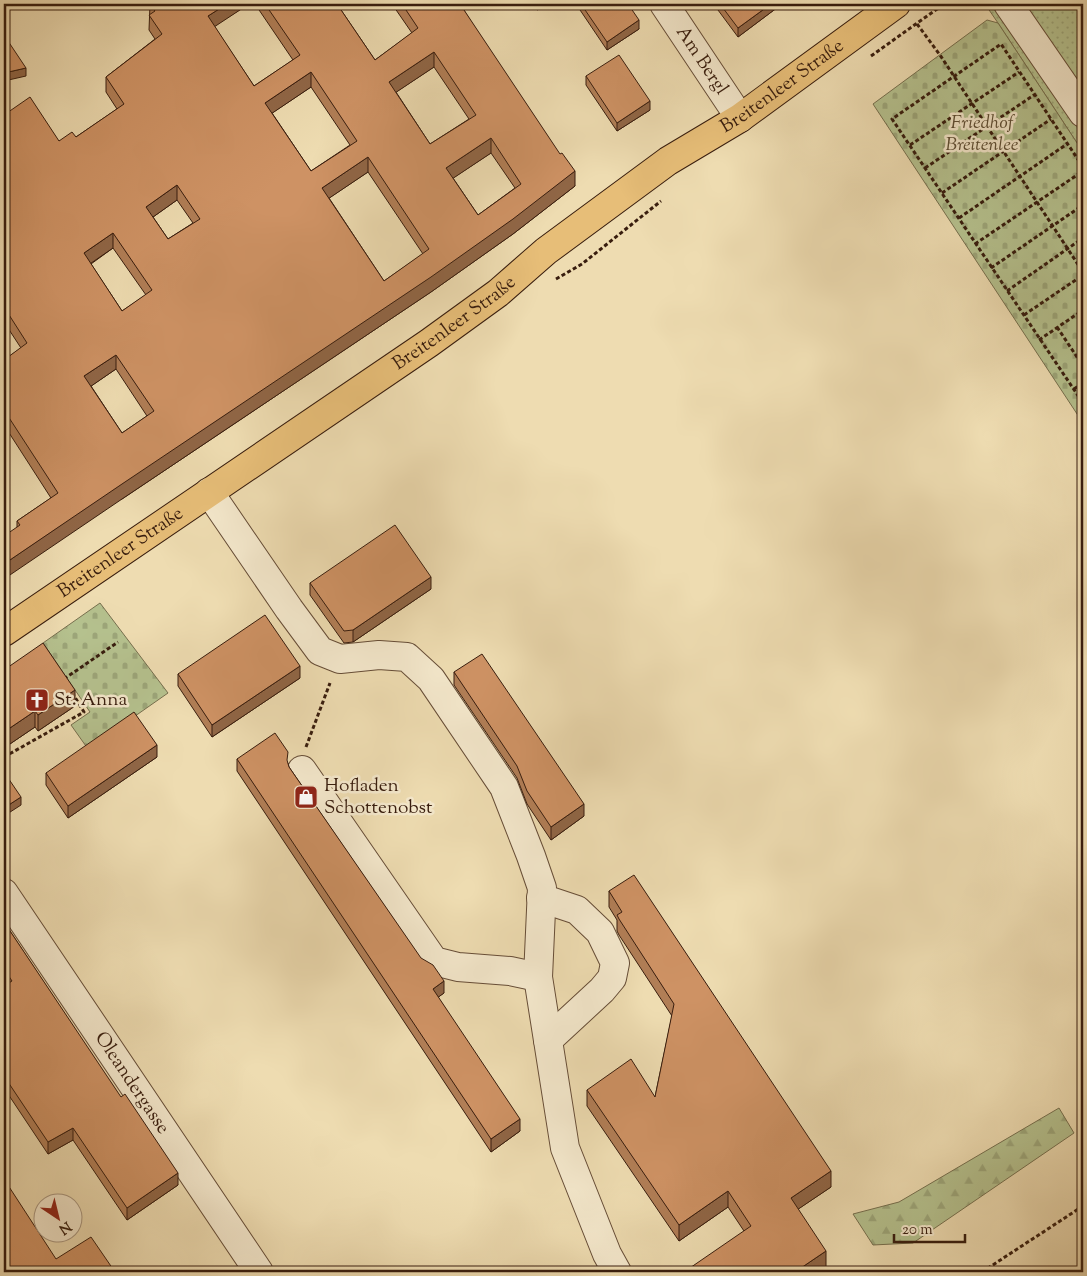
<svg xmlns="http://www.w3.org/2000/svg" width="1087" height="1276" font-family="'Sorts Mill Goudy',serif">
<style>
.grass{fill:url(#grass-dots);stroke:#766f4e}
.forest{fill:url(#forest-firs);stroke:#766f4e}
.cemetery{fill:url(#cemetery-stones);stroke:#766f4e}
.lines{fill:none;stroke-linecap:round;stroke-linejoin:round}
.minor-casing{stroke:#664d37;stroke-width:30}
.major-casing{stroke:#381d0e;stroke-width:30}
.path{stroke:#381d0e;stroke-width:3;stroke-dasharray:4 2.5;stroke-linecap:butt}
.minor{stroke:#f4e8cc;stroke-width:28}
.major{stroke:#e7be78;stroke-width:28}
.wall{fill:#b17e56;stroke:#381d0e;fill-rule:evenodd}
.shaded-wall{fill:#906646;stroke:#381d0e}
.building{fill:#ce9264;stroke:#381d0e;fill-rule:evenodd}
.labels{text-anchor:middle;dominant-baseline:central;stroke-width:5;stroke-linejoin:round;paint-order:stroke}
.street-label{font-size:19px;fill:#381d0e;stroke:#f4e8cc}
.park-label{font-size:19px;font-style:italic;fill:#5e4e34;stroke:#f4e8cc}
.poi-label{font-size:19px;fill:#381d0e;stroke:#f4e8cc;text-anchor:start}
</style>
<defs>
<pattern id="grass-dots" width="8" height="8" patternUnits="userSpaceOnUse" patternTransform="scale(1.25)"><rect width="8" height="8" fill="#b5c18e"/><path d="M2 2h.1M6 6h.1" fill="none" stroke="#9ca579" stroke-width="1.8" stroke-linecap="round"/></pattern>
<pattern id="forest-firs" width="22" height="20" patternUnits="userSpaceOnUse" patternTransform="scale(1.25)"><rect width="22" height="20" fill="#b5c18e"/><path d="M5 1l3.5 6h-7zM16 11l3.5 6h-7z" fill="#9ca579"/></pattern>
<pattern id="cemetery-stones" width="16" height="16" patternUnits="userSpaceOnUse" patternTransform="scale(1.25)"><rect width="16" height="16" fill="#b5c18e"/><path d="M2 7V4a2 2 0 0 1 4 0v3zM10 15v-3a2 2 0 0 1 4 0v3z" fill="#9ca579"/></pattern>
</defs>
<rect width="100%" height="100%" fill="#eedcb1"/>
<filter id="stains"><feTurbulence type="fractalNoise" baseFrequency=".004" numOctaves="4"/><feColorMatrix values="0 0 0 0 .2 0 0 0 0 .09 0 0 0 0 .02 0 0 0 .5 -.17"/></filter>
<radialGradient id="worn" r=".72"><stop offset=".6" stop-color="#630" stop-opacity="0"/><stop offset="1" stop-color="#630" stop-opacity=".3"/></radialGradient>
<path class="grass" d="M985,4h98v148l-85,-129z"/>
<path class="forest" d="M1059,1108l15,25 -161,110 -40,2 -20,-31 46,-12z"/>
<g class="cemetery">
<path d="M987,20l11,3 85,129v271l-210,-319z"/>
<path d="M100,603l68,90 -80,56 -17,-24 19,-13 -47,-69z"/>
</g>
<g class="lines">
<g class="minor-casing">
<g id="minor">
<path id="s1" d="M664,4l76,114"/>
<path d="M1008,4l75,109"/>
<path d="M209,492l80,117 31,42 20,8 39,-4 28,2 24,22 73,108 27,69 11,32 -4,89 27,171 42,106 10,18"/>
<path d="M302,770l132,191 24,6 52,4 28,6"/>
<path id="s2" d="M4,893l255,379"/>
<path d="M541,898l36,12 23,22 15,31 -3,15 -10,12 -54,50"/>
</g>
</g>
<g class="major-casing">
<g id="major">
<path id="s3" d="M4,632l425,-289 69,-50 48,-42 122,-90 72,-43 156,-114"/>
</g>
</g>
<g class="path">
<path d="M917,24l23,31 143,217"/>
<path d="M871,56l73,-52"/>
<path d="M910,145l109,-73"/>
<path d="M1083,167l-82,-123 -109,75 191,284"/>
<path d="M925,168l109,-73"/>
<path d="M942,193l109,-74"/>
<path d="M959,218l108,-74"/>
<path d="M975,244l108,-73"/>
<path d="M991,268l92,-63"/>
<path d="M556,279l26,-15 79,-63"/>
<path d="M1007,291l76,-53"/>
<path d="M1078,314l5,8"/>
<path d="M1024,315l59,-40"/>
<path d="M1057,327l26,39"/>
<path d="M1039,340l44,-30"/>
<path d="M1074,389l9,-6"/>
<path d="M64,679l54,-37"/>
<path d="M306,747l24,-64"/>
<path d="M4,757l80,-45 -11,-18"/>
<path d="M982,1272l101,-66"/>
</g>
<use href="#minor" class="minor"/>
<use href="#major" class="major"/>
</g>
<g class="wall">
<path d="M150,4h99l-35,22 40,60 39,-26 -38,-56h89l-5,3 36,53 37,-27 -20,-29h68l115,182 -62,48 -82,58 -309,207 -105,28v-6l34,-23 -47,-73v-65l17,-12 -17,-26v-207l55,26 17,-4 41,-28 -11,-17v-15l49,-38 -6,-9zM434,67l35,52 -39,25 -34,-52zM311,87l39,58 -39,26 -39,-58zM491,153l24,35 -37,27 -25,-37zM368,172l55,82 -39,27 -55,-83zM177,200l16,23 -25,16 -15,-22zM113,248l33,47 -24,16 -31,-47zM116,369l31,47 -25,17 -31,-47z"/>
<path d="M533,4h13l-9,6z"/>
<path d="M576,4h52l11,25 -32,21z"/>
<path d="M715,4h67l-44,33 -23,-31z"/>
<path d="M586,76l64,34 -33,21 -31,-46z"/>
<path d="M310,583l121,6 -78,53 -9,1 -34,-48z"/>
<path d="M4,670l71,36 -37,25 -3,-4 -31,21z"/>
<path d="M454,672l130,144 -33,24 -24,-36 -10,-26 -63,-93z"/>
<path d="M178,674l122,4 -88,59 -34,-51z"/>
<path d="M157,757l-89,61 -22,-33v-12z"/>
<path d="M237,759l51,4 1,4 155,226 -6,4 82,134 -29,21 -254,-381z"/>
<path d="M609,891l222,296 -33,22 28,58 -82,-36 -16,-24 -49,34 -92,-135v-16l68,7 17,-81 -53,-81 -2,-4v-11l-8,-13z"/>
<path d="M4,922l174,263 -51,35 -54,-80 -25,14 -44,-66v-102l2,-2 -2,-3z"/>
</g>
<g class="shaded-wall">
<path d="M227,4h22l-41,27v-15z"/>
<path d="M332,4h12l-12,7z"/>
<path d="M537,4h9l-9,6z"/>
<path d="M771,4h11l-44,33v-9z"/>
<path d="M639,20v9l-32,21v-8z"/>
<path d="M434,52v15l-45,30v-15z"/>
<path d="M26,68v8l-22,5v-8z"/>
<path d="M311,72v15l-46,31v-15z"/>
<path d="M650,101v9l-33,21v-8z"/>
<path d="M491,138v15l-45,30v-15z"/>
<path d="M368,157v15l-46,31v-15z"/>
<path d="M575,171v15l-62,48 -82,58 -309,207 -118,80v-15z"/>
<path d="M177,185v15l-31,22v-15z"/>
<path d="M113,233v15l-29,20v-15z"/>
<path d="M116,355v14l-32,22v-15z"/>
<path d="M431,577v12l-78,53v-12z"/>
<path d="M300,666v12l-88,59v-12z"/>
<path d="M75,690v16l-37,25v-16z"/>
<path d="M35,711v16l-31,21v-16z"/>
<path d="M157,745v12l-89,61v-12z"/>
<path d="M21,797v8l-17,11v-8z"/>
<path d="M584,804v12l-33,24v-13z"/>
<path d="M444,981v12l-11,8v-12z"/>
<path d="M520,1119v12l-29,21v-13z"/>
<path d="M73,1128v12l-25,14v-12z"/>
<path d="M831,1171v16l-40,27v-16z"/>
<path d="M178,1173v12l-51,35v-12z"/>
<path d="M728,1191v16l-49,34v-16z"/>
<path d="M826,1251v16l-7,5h-24z"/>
</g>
<g class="building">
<path d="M150,4h77l-19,12 46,70 46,-31 -35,-51h72l38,56 43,-32 -16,-24h58l100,150 2,-1 13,18 -62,48 -82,58 -309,207 -118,80v-28l16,-11 -3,-4 41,-28 -54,-83v-50l23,-17 -23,-36v-192l26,-18 29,44 13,-9 4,5 48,-33 -18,-27 56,-43 -13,-19 6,-4zM434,52l42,63 -46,29 -41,-62zM311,72l46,69 -46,30 -46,-68zM491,138l30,46 -43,31 -32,-47zM368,157l61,92 -45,32 -62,-93zM177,185l23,34 -32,20 -22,-32zM113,233l39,57 -30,21 -38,-58zM116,355l38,56 -32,22 -38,-57z"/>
<path d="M581,4h47l11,16 -32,22z"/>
<path d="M720,4h51l-33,24z"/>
<path d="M4,35l22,33 -22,5z"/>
<path d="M619,55l31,46 -33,22 -31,-47z"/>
<path d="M395,525l36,52 -78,53 -9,1 -34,-48z"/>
<path d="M265,615l35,51 -88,59 -34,-51z"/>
<path d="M43,643l32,47 -37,25 -3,-4 -31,21v-62z"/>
<path d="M482,654l102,150 -33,23 -24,-36 -10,-25 -63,-94z"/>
<path d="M134,712l23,33 -89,61 -22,-33z"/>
<path d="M275,733l13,19 -1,8 2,7 132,191 12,7 11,16 -11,8 87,130 -29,20 -254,-380z"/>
<path d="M4,772l17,25 -17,11z"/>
<path d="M634,875l197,296 -40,27 35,53 -31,21h-111l67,-46 -23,-35 -49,34 -92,-135 44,-31 24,38 19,-93 -55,-85 -2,-4 5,-3 -13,-21z"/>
<path d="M4,922l117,175 4,-3 53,79 -51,35 -54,-80 -25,14 -44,-66v-90l8,-5 -8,-12z"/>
<path d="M4,1179l52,80 35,-22 24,35h-111v-36l2,-2 -2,-3z"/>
</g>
<defs>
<g id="church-square" transform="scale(1.25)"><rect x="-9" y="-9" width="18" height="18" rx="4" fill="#8f2418" stroke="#f4e8cc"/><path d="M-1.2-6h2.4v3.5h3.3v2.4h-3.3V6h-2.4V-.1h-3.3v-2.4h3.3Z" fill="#fff"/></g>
<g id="shop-square" transform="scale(1.25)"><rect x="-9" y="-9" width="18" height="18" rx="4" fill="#8f2418" stroke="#f4e8cc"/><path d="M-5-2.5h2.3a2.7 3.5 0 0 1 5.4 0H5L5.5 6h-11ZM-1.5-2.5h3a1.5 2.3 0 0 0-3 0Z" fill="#fff"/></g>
</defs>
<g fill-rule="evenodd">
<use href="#church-square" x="37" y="700"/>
<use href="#shop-square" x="306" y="797"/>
</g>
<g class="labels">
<g class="street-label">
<text stroke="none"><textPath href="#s1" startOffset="68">Am Bergl</textPath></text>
<text stroke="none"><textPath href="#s3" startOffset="951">Breitenleer Straße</textPath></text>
<text stroke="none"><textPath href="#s3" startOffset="546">Breitenleer Straße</textPath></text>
<text stroke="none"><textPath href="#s3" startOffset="141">Breitenleer Straße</textPath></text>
<text stroke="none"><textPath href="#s2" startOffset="229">Oleandergasse</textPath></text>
</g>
<g class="park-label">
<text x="982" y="123">Friedhof<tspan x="982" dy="22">Breitenlee</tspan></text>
</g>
<g class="poi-label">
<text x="54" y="700">St. Anna</text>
<text x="324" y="786">Hofladen<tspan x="324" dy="22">Schottenobst</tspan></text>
</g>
</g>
<rect width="1087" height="1276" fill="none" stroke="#eedcb1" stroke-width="20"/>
<rect x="5" y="5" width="1077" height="1266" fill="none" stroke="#381d0e" stroke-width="2.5"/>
<rect x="10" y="10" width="1067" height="1256" fill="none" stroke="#381d0e"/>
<g transform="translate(58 1218) rotate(145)"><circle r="24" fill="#f4e8cc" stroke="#a99780"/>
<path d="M0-4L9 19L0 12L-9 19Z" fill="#8f2418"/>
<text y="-8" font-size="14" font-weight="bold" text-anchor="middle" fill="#381d0e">N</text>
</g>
<path d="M894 1234v8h71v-8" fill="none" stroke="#381d0e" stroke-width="2.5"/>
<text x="902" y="1234" font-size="15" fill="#381d0e" stroke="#f4e8cc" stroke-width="4" paint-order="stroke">20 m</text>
<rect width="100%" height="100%" filter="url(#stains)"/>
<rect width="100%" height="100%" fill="url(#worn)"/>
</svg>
